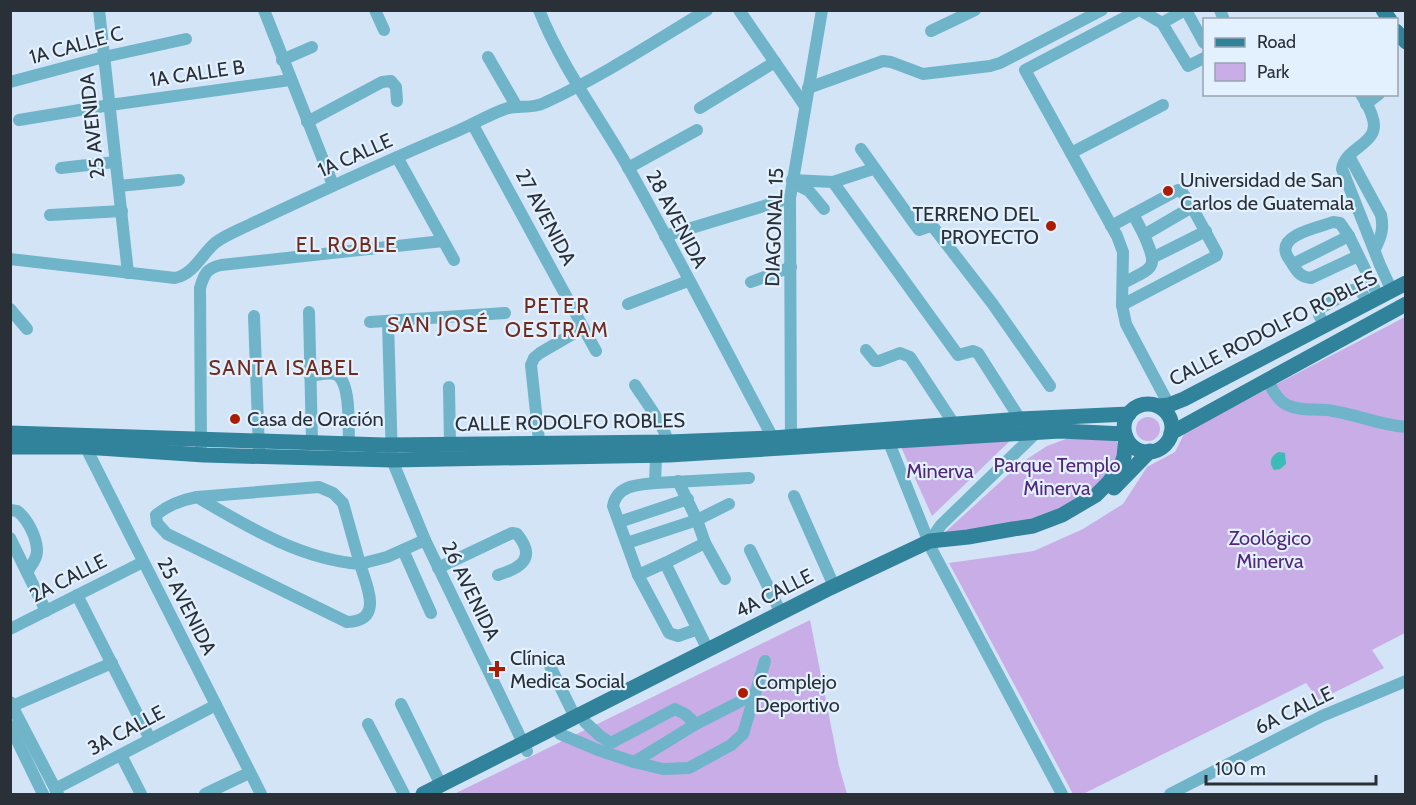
<svg xmlns="http://www.w3.org/2000/svg" width="1416" height="805" font-family="Cabin,sans-serif">
<style>
.green{fill:#c8ade6}
.water{fill:#3dbbb7}
.lines{fill:none;stroke-linecap:round;stroke-linejoin:round}
.minor{stroke:#6fb4c9;stroke-width:12}
.major{stroke:#31839b;stroke-width:15}
.poi-dot{fill:#ab1d01;stroke:#e3f1ff;stroke-width:2}
.labels{text-anchor:middle;dominant-baseline:central;stroke-width:4.5;stroke-linejoin:round;paint-order:stroke}
.street-label{font-size:20px;fill:#2a3037;stroke:#e3f1ff}
.poi-label{font-size:20px;fill:#2a3037;stroke:#e3f1ff;text-anchor:start}
.park-label{font-size:20px;fill:#54267a;stroke:#e3f1ff}
.neighbourhood-label{font-size:21px;letter-spacing:1.5px;fill:#712c20;stroke:#e3f1ff}
</style>
<rect width="100%" height="100%" fill="#d3e4f6"/>
<g class="green">
<path d="M1405,317v316l-33,17 12,18 -65,32 -13,-17 -223,111h-10l-124,-231 85,-12 49,-22 40,-25 24,-37 28,-15 10,-20z"/>
<circle cx="1148" cy="429" r="12"/>
<path d="M1074,436l41,3 6,9 -13,30 -60,39 -105,17 78,-71 26,-17z"/>
<path d="M1013,438l-81,78 -31,-69z"/>
<path d="M810,620l29,146 8,28h-393z"/>
</g>
<path class="water" d="M1279,452l6,1 1,11 -6,5 -6,1c-6,-7 -3,-15 5,-18z"/>
<g class="lines">
<g class="minor">
<path d="M99,10l29,263"/>
<path d="M264,10l69,175"/>
<path d="M375,10l9,20"/>
<path d="M539,10c23,58 60,106 90,159 50,89 96,180 144,269l1,6"/>
<path d="M739,10l66,96"/>
<path d="M1139,10l-114,60 92,166 6,16 -1,53 4,19 43,81"/>
<path d="M1140,10l22,13 26,43 16,-8"/>
<path d="M1186,10l18,33"/>
<path d="M1220,10l4,10"/>
<path d="M1162,23l23,-13"/>
<path d="M931,31l44,-21"/>
<path d="M488,57l29,50"/>
<path d="M282,60l30,-13"/>
<path d="M10,82l94,-25 82,-18"/>
<path d="M808,88l75,-27 8,1 32,12 67,-8 10,-3 102,-53"/>
<path d="M1361,94c4,7 9,14 11,22 11,28 -27,30 -30,53l38,96 12,26"/>
<path d="M1366,104l13,-10"/>
<path d="M700,108l75,-46"/>
<path d="M19,120l91,-15 180,-25"/>
<path d="M307,122l75,-40 9,-1 5,6 1,14"/>
<path d="M473,125l123,226"/>
<path d="M861,149l55,77 3,4 11,-4 4,2 58,75 58,83"/>
<path d="M1071,153l92,-48"/>
<path d="M1349,156l32,59c3,14 0,22 -6,34"/>
<path d="M397,157l57,103"/>
<path d="M61,168l54,-6"/>
<path d="M628,168l69,-38"/>
<path d="M792,180l41,2 40,-13"/>
<path d="M833,182l125,173 15,-4 5,2 42,66"/>
<path d="M793,183l16,8 15,18"/>
<path d="M119,186l60,-6"/>
<path d="M1133,214l11,21"/>
<path d="M50,215l72,-4"/>
<path d="M1111,226l67,-36 4,2 10,15"/>
<path d="M665,236l125,-38"/>
<path d="M1349,236l-9,-13 -7,-1c-13,5 -53,12 -47,31 1,4 5,8 7,12 5,8 8,12 18,13l47,-22"/>
<path d="M1154,257l52,-26"/>
<path d="M10,259l165,19c19,-4 26,-23 40,-35 10,-8 24,-13 36,-19 68,-32 135,-63 204,-92 17,-7 33,-17 50,-23 13,-5 25,1 39,-6 57,-26 110,-61 163,-93"/>
<path d="M1293,264l56,-28 30,62"/>
<path d="M751,282l40,-15"/>
<path d="M628,304l60,-23"/>
<path d="M1122,305l94,-49 1,-3 -25,-46 -48,28c15,34 10,32 -21,48"/>
<path d="M10,309l17,20"/>
<path d="M309,312l3,130"/>
<path d="M254,316l5,134"/>
<path d="M370,322l135,-9"/>
<path d="M388,322l4,138 33,80 102,211"/>
<path d="M1325,326l-6,-11v-6l34,-19 6,-1 10,14"/>
<path d="M866,350l9,11h4l21,-8 10,4 44,67"/>
<path d="M310,376c8,-1 18,-4 25,-2 17,6 13,54 14,70"/>
<path d="M1268,380c4,10 9,20 19,25 14,7 31,3 46,6 25,4 47,14 73,16"/>
<path d="M635,385c10,16 34,46 34,64"/>
<path d="M449,387l1,57"/>
<path d="M886,435l46,115 130,244"/>
<path d="M83,442l178,352"/>
<path d="M791,445l-1,-247 32,-188"/>
<path d="M201,448l-1,-160c4,-14 7,-20 21,-23l222,-24"/>
<path d="M540,450l-9,-85 3,-7 6,-5 43,-25"/>
<path d="M678,481l19,39 32,-16"/>
<path d="M655,483l94,-5"/>
<path d="M794,496l40,90"/>
<path d="M197,497c51,30 103,62 163,67 7,23 24,57 -13,58l-180,-88 -10,-11 -1,-8c12,-10 25,-15 41,-18z"/>
<path d="M197,497l122,-10 14,6 10,10 17,61 27,-7 38,-17"/>
<path d="M10,510l7,1c10,7 19,25 20,38 1,8 -5,15 -9,22"/>
<path d="M619,522l69,-23"/>
<path d="M10,538l36,73"/>
<path d="M930,541l11,-16 96,-93"/>
<path d="M627,543l70,-23 8,23"/>
<path d="M403,550l28,63"/>
<path d="M750,550l31,63"/>
<path d="M665,563l40,-20 20,36"/>
<path d="M438,568l74,-35 5,1c20,24 4,34 -19,41"/>
<path d="M638,575l-25,-69c4,-21 24,-21 42,-23l1,-27"/>
<path d="M77,595l73,144"/>
<path d="M10,629l133,-67"/>
<path d="M698,629l-20,7 -9,-3 -31,-58 27,-12 43,87"/>
<path d="M550,666l25,51"/>
<path d="M10,702l48,92"/>
<path d="M401,704l40,81"/>
<path d="M10,707l102,-44"/>
<path d="M585,722l15,14 11,7 64,-34 10,5 11,10"/>
<path d="M368,724l36,70"/>
<path d="M10,726l33,68"/>
<path d="M560,734l38,16 36,12 29,7 26,-1 42,-23 12,-11 22,-73"/>
<path d="M121,755l20,39"/>
<path d="M634,762l62,-38 57,-29"/>
<path d="M55,789l161,-84"/>
<path d="M205,794l44,-21"/>
<path d="M1170,794l152,-78 84,-35"/>
</g>
<g class="major">
<path d="M1383,10l7,10"/>
<path d="M1396,31l10,11"/>
<circle cx="1148" cy="428" r="24"/>
<path d="M1159,406l10,-1 15,-6 222,-116"/>
<path d="M10,433l374,12 285,-3 104,-4 247,-19 109,-5"/>
<path d="M1171,433l235,-129"/>
<path d="M10,447h74l120,8 188,5 277,-5 391,-24 65,3"/>
<path d="M1114,488l36,-37"/>
<path d="M423,794l403,-204 104,-49 38,-4 45,-8 20,-3 29,-11 34,-20 13,-13 11,-15 4,-10 2,-20"/>
</g>
</g>
<g class="poi-dot">
<circle cx="1168" cy="191" r="6"/>
<circle cx="1051" cy="226" r="6"/>
<circle cx="235" cy="419" r="6"/>
<path d="M494 660h6v6h6v6h-6v6h-6v-6h-6v-6h6z"/>
<circle cx="743" cy="693" r="6"/>
</g>
<g class="labels">
<g class="street-label">
<text transform="translate(76 45) rotate(-15)">1A CALLE C</text>
<text transform="translate(197 73) rotate(-8)">1A CALLE B</text>
<text transform="translate(92 126) rotate(-96)">25 AVENIDA</text>
<text transform="translate(355 155) rotate(-24)">1A CALLE</text>
<text transform="translate(546 217) rotate(62)">27 AVENIDA</text>
<text transform="translate(677 219) rotate(62)">28 AVENIDA</text>
<text transform="translate(774 227) rotate(-88)">DIAGONAL 15</text>
<text transform="translate(1273 328) rotate(-27)">CALLE RODOLFO ROBLES</text>
<text transform="translate(570 422) rotate(-1)">CALLE RODOLFO ROBLES</text>
<text transform="translate(68 578) rotate(-27)">2A CALLE</text>
<text transform="translate(471 591) rotate(64)">26 AVENIDA</text>
<text transform="translate(774 593) rotate(-27)">4A CALLE</text>
<text transform="translate(187 606) rotate(63)">25 AVENIDA</text>
<text transform="translate(1294 710) rotate(-26)">6A CALLE</text>
<text transform="translate(126 730) rotate(-28)">3A CALLE</text>
</g>
<g class="poi-label">
<text x="1180" y="180">Universidad de San<tspan x="1180" dy="23">Carlos de Guatemala</tspan></text>
<text x="1039" y="214" text-anchor="end">TERRENO DEL<tspan x="1039" dy="23">PROYECTO</tspan></text>
<text x="247" y="419">Casa de Oración</text>
<text x="510" y="658">Clínica<tspan x="510" dy="23">Medica Social</tspan></text>
<text x="755" y="682">Complejo<tspan x="755" dy="23">Deportivo</tspan></text>
</g>
<g class="park-label">
<text x="1057" y="465">Parque Templo<tspan x="1057" dy="23">Minerva</tspan></text>
<text x="940" y="471">Minerva</text>
<text x="1270" y="538">Zoológico<tspan x="1270" dy="23">Minerva</tspan></text>
</g>
<g class="neighbourhood-label">
<text x="347" y="244">EL ROBLE</text>
<text x="557" y="305">PETER<tspan x="557" dy="24">OESTRAM</tspan></text>
<text x="438" y="324">SAN JOSÉ</text>
<text x="284" y="367">SANTA ISABEL</text>
</g>
</g>
<rect width="1416" height="805" fill="none" stroke="#2a3037" stroke-width="24"/>
<rect x="1203" y="18" width="195" height="78" fill="#e3f1ff" stroke="#99a4af" stroke-width="1.5"/>
<rect x="1215" y="38" width="30" height="9" fill="#31839b" stroke="#99a4af" stroke-width="1.5"/>
<text x="1257" y="48" font-size="18" fill="#2a3037">Road</text>
<rect x="1215" y="63" width="30" height="18" fill="#c8ade6" stroke="#99a4af" stroke-width="1.5"/>
<text x="1257" y="78" font-size="18" fill="#2a3037">Park</text>
<path d="M1206 775v9h170v-9" fill="none" stroke="#2a3037" stroke-width="3"/>
<text x="1215" y="775" font-size="18" fill="#2a3037" stroke="#e3f1ff" stroke-width="4.5" paint-order="stroke">100 m</text>
</svg>
